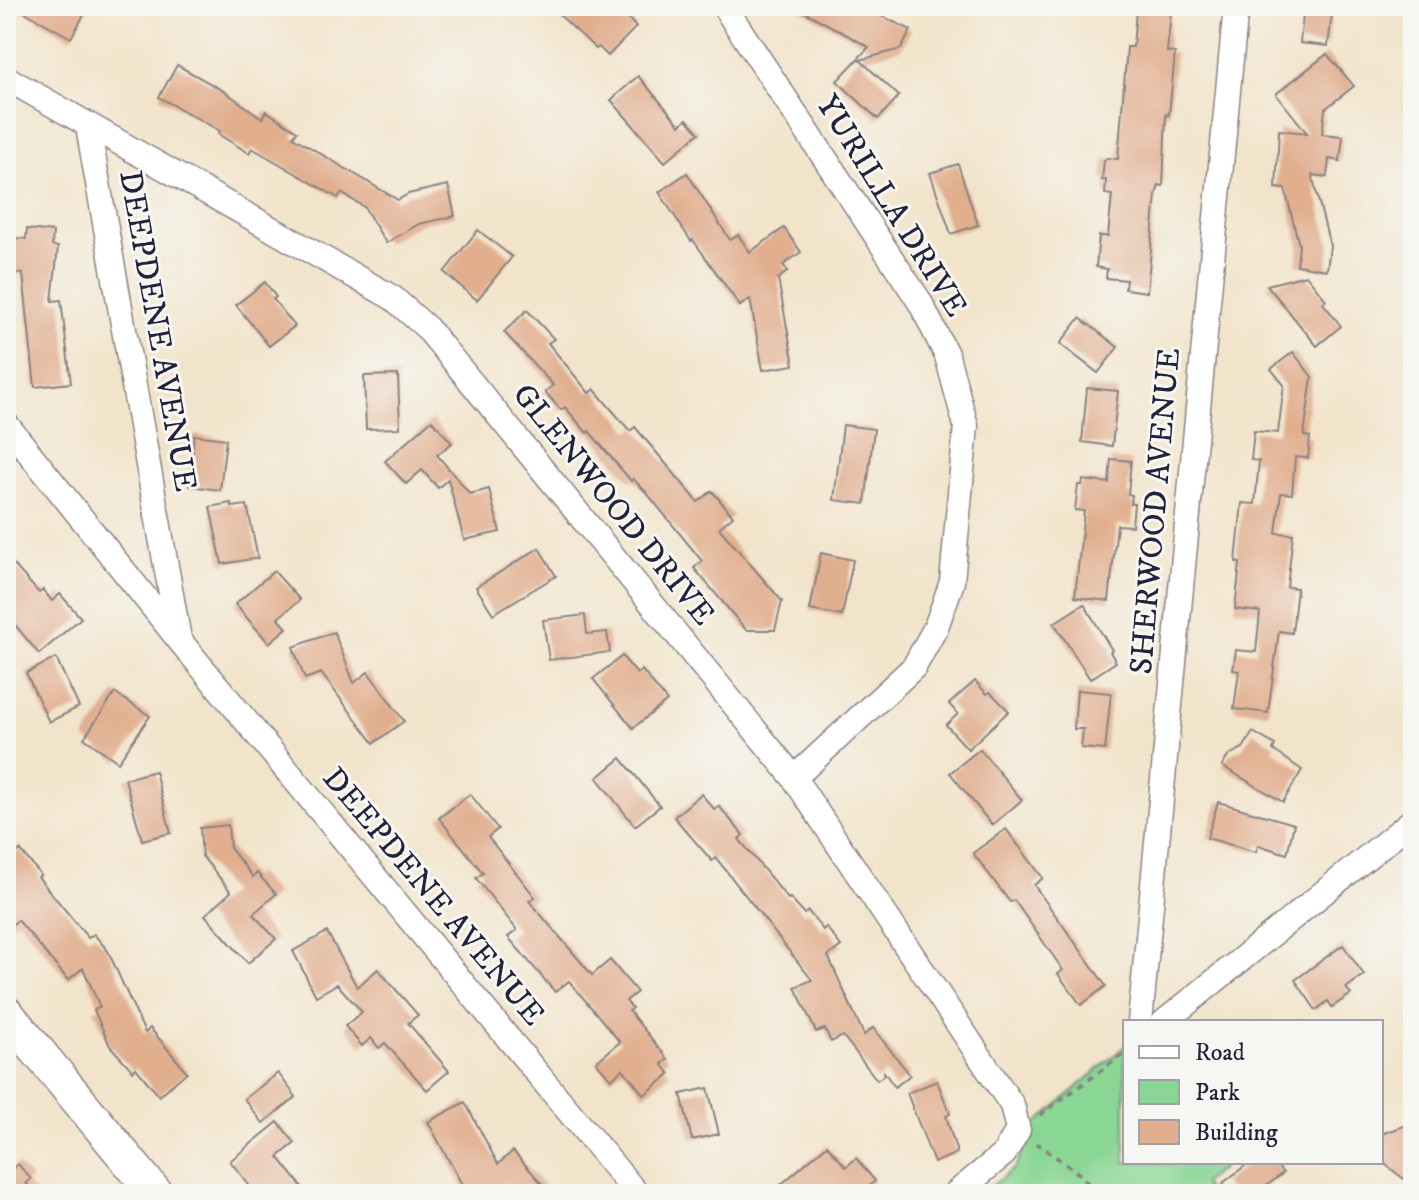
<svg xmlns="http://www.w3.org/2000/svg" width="1419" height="1200" font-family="'IM FELL DW Pica',serif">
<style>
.green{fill:#8ad694;stroke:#567c68;stroke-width:2}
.building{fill:#e1ae8e}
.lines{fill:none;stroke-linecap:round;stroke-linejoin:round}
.minor-casing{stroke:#8a8383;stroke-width:27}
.secondary-casing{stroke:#8a8383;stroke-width:37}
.path{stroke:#8a8383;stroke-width:4;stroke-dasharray:6 6;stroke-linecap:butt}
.minor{stroke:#fff;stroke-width:24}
.secondary{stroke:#fff;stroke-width:34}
.labels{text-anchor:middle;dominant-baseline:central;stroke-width:6;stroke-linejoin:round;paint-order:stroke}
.street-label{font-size:32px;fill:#22223b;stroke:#f6f6f2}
</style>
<rect width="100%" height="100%" fill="#f6f6f2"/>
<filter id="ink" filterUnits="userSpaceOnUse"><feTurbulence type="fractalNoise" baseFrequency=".0125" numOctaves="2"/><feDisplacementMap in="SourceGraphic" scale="16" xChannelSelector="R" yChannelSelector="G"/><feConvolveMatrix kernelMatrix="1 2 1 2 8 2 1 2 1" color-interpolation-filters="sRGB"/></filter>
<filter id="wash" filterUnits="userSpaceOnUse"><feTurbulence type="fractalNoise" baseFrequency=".006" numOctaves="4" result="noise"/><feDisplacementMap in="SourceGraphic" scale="32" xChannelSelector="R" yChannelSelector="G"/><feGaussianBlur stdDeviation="1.8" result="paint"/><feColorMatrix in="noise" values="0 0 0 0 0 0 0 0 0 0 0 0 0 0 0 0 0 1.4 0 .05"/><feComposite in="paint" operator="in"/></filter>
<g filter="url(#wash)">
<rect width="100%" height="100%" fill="#f2e4cb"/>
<path class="green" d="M1125,1046v116h92l5,6 -19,15 7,11h-230l35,-26 16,-40z"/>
<g id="blocks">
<g class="building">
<path d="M14,6h75l-18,32z"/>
<path d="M550,6h68l18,21 -28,29 -9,-9 -3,2z"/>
<path d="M794,6h66l51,24 -10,19 -41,11 39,36 -21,23 -41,-38 32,-34z"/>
<path d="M1304,6h29l-5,40 -28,-3z"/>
<path d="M1136,9l35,3 -4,40 8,1 -6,62 -3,-1 -3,72 -4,-1 -3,10 -9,97 -22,-3 1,-9 -20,-2 1,-9 -11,-2 3,-31h9l4,-41 -7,-1 1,-14h-4l2,-19 3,-3 11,1 9,-112h6z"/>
<path d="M1327,54l27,32 -29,23 -3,25 21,2 -3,25 -11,-2 -2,18 -15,-2 18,71 -3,24 -30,-5 2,-20 -14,-56 -9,-1 3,-58 28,3 -31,-39z"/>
<path d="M177,65l47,26 38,27 4,-7 31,20 -4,6 105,63 10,-6 40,-9 7,31 -36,8 -33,19 -22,-36 -23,-14 -3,5 -86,-50 -3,5 -31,-19 2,-3 -61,-34z"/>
<path d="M638,76l42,49 7,-6 12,14 -34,29 -54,-62z"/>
<path d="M958,164l20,61 -27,9 -21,-61z"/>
<path d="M687,173l43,67 8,-5 12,17 34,-24 17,24 -18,13 5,6 -10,8 16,86 -31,5 -13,-71 -10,7 -47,-66 -2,1 -32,-49z"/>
<path d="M27,229l26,3 -1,14 6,1 -6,54 9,-1 10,83 -36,4 -12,-113 -17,-2v-35l20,2z"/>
<path d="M478,230l34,27 -35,43 -33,-28z"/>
<path d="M1306,275l20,25 -3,3 18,23 -24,20 -50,-61z"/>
<path d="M265,282l11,15 -3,2 22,27 -26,20 -33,-41z"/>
<path d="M527,310l27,29 -6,4 41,50 5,-4 36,42 5,-4 63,75 14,-11 21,25 -14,12 63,73 -7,29h-29l-52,-62 8,-7 -56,-69 -13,-13 -2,2 -42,-50 -2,2 -22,-26 -4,3 -16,-18 8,-7 -49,-53z"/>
<path d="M1080,318l38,29 -20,26 -38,-29z"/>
<path d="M1293,352l19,25 -8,59 6,1 -2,21 -13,-1 -3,37 -11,-1 -5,40 17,1 -6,53 10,1 -5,45 -13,-2 -11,82 -34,-4 5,-38 -6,-1 3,-20 20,2 4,-40 -25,-3 5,-46 -4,-1 6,-59 13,1 4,-43 -8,-1 3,-29 24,2 6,-48 -13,-16z"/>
<path d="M398,375l2,53 -34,1 -2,-53z"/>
<path d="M1087,388l31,3 -6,55 -30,-4z"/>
<path d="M432,420l20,23 -15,12 33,39 19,-5 11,43 -36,8 -16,-61 -10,9 -16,-18 -16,14 -21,-23z"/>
<path d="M843,425l31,4 -9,75 -31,-4z"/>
<path d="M194,435l32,4 -6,51 -31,-4z"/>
<path d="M1111,459l20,2 -3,33 4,1 -1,9h3l-2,22 -15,-1 -8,76 -34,-4 9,-86 -9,-1 3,-25h4l1,-5 26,3z"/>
<path d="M231,503l1,4 15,-2 11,53 -36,6 -12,-57z"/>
<path d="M539,548l17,28 -63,38 -17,-27z"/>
<path d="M821,553l32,7 -11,56 -32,-6z"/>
<path d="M6,556l33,37 4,-3 9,11 8,-7 21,24 -42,36 -33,-40z"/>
<path d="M274,571l26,29 -22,18 9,10 -18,15 -34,-39z"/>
<path d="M1084,604l28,46 -2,2 6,10 -26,17 -36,-56z"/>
<path d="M585,615l2,19 20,-2 3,20 -61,8 -6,-40z"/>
<path d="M334,632l20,51 14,-11 36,49 -30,22 -53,-70 -16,6 -12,-32z"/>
<path d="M622,656l15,18 5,-4 25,31 -34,27 -40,-49z"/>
<path d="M56,658l23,49 -30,15 -23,-49z"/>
<path d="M975,681l12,13 3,-2 19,19 -41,38 -22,-24 12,-11 -9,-10z"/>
<path d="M1077,690l34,3 -6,57 -24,-2 2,-19h-9z"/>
<path d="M115,693l35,23 -32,46 -34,-24z"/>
<path d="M1253,732l22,13 -2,5 29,20 -19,32 -61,-36 7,-11 14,-7z"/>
<path d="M980,749l42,51 -30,25 -42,-52z"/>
<path d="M621,758l39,48 -25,20 -38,-48z"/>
<path d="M155,771l16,62 -29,7 -17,-61z"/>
<path d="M470,794l28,35 -10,8 47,60 -6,4 63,74 18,-15 27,32 -11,9 6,7 -3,3 39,48 -6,5 8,10 -26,21 -21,-26 -12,10 -15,-17 24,-20 -51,-61 -14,11 -47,-55 9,-7 -41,-52 7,-5 -44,-55z"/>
<path d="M701,794l14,16 4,-4 24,29 -4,4 49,60 2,-1 14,16 4,-3 15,19 3,-3 15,19 -13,10 36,79 9,-7 37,47 -15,12 -11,-15 -1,4 -6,4 -34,-44 -12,6 -6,-13 -9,3 -21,-45 17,-7 -96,-122 -4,3 -38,-44z"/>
<path d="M1218,802l76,22 -7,30 -29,-9 -2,7 -49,-14z"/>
<path d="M228,825l2,23 23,29 4,-4 19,21 -23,20 23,25 -28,24 -43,-48 26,-23 -29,-36 -2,-28z"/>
<path d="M1006,829l37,49 -9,7 72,101 -25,19 -23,-31 5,-4 -49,-70 -4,2 -37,-49z"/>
<path d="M20,850l21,25 -3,2 50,61 6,-4 14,17 37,82 5,-5 37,44 -28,24 -23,-28 -3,3 -23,-25 -16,-36 6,-3 -17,-39 -15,12 -50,-60 -12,9v-67z"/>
<path d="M327,932l30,55 21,-18 40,46 -10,8 41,48 -22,19 -42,-47 -6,5 -8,-10 -9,8 -17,-20 17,-14 -25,-28 -21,12 -23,-45z"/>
<path d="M1343,945l21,30 -18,13 5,6 -19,13 -4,-6 -12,9 -21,-30z"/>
<path d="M278,1073l18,24 -33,26 -19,-24z"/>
<path d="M937,1081l13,33 -4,2 11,37 -23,10 -27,-70z"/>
<path d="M708,1088l11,46 -27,6 -11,-46z"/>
<path d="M465,1102l33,62 15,-13 38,43h-84l-39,-72z"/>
<path d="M278,1122l17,21 -17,14 30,37h-52l-26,-33z"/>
<path d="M1413,1123v63l-32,-25v-27z"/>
<path d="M827,1145l19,22 10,-9 19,23 -15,13h-90z"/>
<path d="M6,1160l7,8 5,-4 13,15 -5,4 11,11h-31z"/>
<path d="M1250,1162h24l9,11 -27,21h-24l-9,-11z"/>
</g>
</g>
</g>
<g filter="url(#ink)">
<use href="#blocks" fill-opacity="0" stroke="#8a8383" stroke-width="2"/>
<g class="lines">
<g class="minor-casing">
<g id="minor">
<path d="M724,6l196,296 27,54 19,70 -14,156 -16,45 -22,40 -120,111"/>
<path d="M6,78l387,220 34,30 367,450 218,327 6,25 -14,24 -49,40"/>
<path d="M88,127l91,512"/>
<path d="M6,424l174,217 457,553"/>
<path d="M1140,1022l96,-1016"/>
<path d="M1164,1022l249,-202"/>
</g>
</g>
<g class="secondary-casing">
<path id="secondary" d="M6,1013l150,181"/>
</g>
<g class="path">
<path d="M1040,1115l85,-62"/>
<path d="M1036,1143l45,32 15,19"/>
</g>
<use href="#minor" class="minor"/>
<use href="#secondary" class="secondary"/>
</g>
</g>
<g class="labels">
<g class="street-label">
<text transform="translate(891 206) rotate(58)">YURILLA DRIVE</text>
<text transform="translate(157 331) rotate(80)">DEEPDENE AVENUE</text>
<text transform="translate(613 505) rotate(51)">GLENWOOD DRIVE</text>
<text transform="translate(1156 511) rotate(-85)">SHERWOOD AVENUE</text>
<text transform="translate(433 897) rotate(50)">DEEPDENE AVENUE</text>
</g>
</g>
<rect width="1419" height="1200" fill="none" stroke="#f6f6f2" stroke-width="32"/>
<rect x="1123" y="1020" width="260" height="144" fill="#f6f6f2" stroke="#a1a1a9" stroke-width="2"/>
<rect x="1139" y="1046" width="40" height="12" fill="#ffffff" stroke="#a1a1a9" stroke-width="2"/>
<text x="1195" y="1060" font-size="24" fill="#22223b">Road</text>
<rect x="1139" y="1080" width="40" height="24" fill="#8ad694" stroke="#a1a1a9" stroke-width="2"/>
<text x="1195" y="1100" font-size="24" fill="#22223b">Park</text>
<rect x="1139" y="1120" width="40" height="24" fill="#e1ae8e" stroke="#a1a1a9" stroke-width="2"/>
<text x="1195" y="1140" font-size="24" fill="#22223b">Building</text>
</svg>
